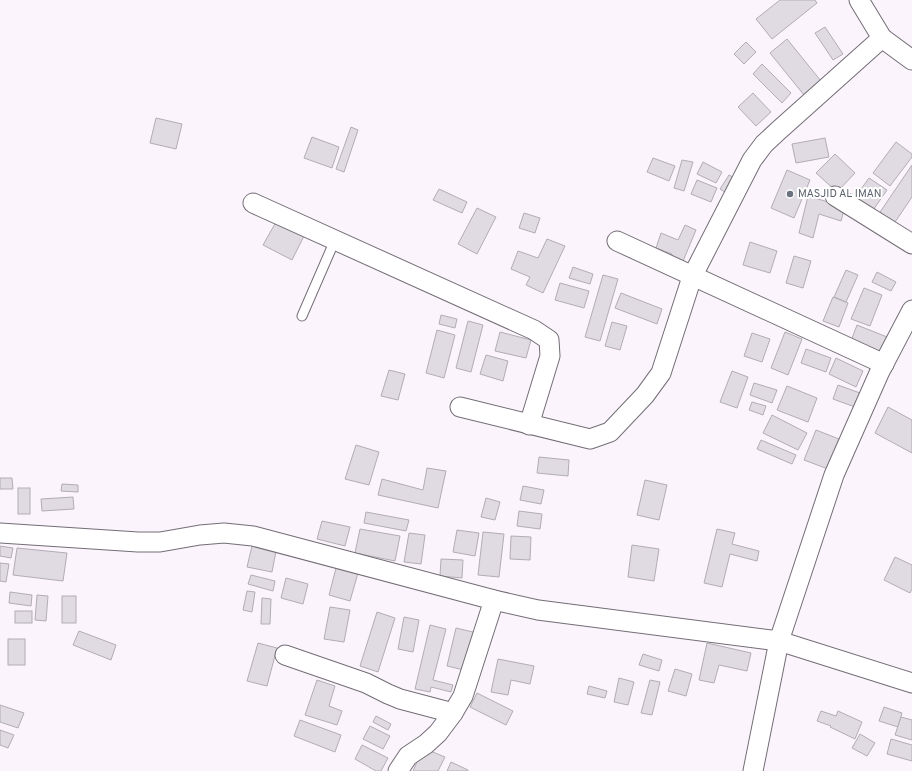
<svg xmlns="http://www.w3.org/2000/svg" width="912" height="771" font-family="Overpass,sans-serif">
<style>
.building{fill:#e0dae2;stroke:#b2acb4}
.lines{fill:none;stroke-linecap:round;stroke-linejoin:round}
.lane-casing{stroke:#736d75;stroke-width:11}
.street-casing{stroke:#736d75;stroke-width:21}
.lane{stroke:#fff;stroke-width:9}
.street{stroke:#fff;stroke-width:19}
.worship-dot{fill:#6b7280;stroke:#fff;stroke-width:1.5}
.labels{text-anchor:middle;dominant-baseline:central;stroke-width:4;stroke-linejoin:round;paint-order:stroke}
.worship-label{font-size:11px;fill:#5b616d;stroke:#fff;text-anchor:start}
</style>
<rect width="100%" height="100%" fill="#fbf4fd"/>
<g class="building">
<path d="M780,0h35l2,3 -45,36 -16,-20z"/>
<path d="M825,27l18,27 -10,6 -18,-27z"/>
<path d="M787,39l34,42 -17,14 -34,-42z"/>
<path d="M746,42l10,10 -12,12 -10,-10z"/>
<path d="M762,64l29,29 -9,10 -29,-29z"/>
<path d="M753,93l18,19 -15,14 -18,-19z"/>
<path d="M156,118l26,6 -6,25 -26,-6z"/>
<path d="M351,127l7,3 -14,42 -8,-3z"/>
<path d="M312,137l27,10 -7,21 -28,-10z"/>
<path d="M825,138l4,19 -33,6 -4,-19z"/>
<path d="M896,142l16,12v3l-22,29 -17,-13z"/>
<path d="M835,154l20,19 -18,19 -21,-19z"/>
<path d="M653,158l22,8 -6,15 -22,-9z"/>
<path d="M682,160l11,2 -9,29 -10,-3z"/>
<path d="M703,162l19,10 -6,11 -19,-9z"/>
<path d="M912,165v32l-21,31 -15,-10z"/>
<path d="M787,170l23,10 -16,38 -23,-10z"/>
<path d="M729,175l11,6 -9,15 -11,-7z"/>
<path d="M869,178l18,12 -18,26 -18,-13z"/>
<path d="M697,180l20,8 -6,14 -20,-8z"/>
<path d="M439,189l28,13 -5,11 -29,-13z"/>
<path d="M808,196l37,11 -4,14 -22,-7 -6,24 -14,-5z"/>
<path d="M477,208l19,9 -19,37 -19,-10z"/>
<path d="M524,213l16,5 -5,15 -16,-5z"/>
<path d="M276,222l28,14 -12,24 -29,-15z"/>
<path d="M685,225l11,5 -15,36 -12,-5 3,-7 -16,-6 5,-15 17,7z"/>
<path d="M547,239l18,7 -22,47 -17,-8 4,-8 -19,-8 7,-18 20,7z"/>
<path d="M750,242l27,9 -7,22 -27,-8z"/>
<path d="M794,256l17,5 -8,27 -17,-5z"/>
<path d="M573,267l20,7 -3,10 -21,-6z"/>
<path d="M846,270l12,5 -12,27 -12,-5z"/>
<path d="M877,272l19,10 -5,9 -19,-9z"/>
<path d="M603,275l15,4 -18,62 -15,-4z"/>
<path d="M560,283l29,8 -5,17 -29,-8z"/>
<path d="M864,288l18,7 -12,31 -19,-7z"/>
<path d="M621,293l41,16 -5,15 -42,-16z"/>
<path d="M833,297l15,6 -9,24 -16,-6z"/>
<path d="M441,315l16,4 -2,9 -16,-4z"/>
<path d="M468,321l15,4 -12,47 -15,-4z"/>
<path d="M612,322l15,4 -7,24 -15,-4z"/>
<path d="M857,325l30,12 -6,15 -30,-11z"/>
<path d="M437,330l18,5 -11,43 -18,-5z"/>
<path d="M500,332l31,8 -5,18 -31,-7z"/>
<path d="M785,332l17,7 -14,36 -17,-7z"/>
<path d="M752,333l18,6 -8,23 -18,-6z"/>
<path d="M806,349l25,9 -5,14 -25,-9z"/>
<path d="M486,355l22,6 -5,20 -23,-7z"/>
<path d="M836,358l27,13 -7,16 -27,-13z"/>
<path d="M389,370l16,4 -7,26 -17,-4z"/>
<path d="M732,371l16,6 -11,31 -17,-6z"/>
<path d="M754,383l23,7 -5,13 -22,-8z"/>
<path d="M838,385l22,8 -5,14 -22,-8z"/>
<path d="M787,386l30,12 -9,24 -31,-12z"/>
<path d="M752,402l14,4 -3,9 -14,-5z"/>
<path d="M888,407l24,13v33l-37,-20z"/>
<path d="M772,415l35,18 -9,17 -35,-17z"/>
<path d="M816,430l23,9 -11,30 -24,-9z"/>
<path d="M761,440l35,15 -4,9 -35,-15z"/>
<path d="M356,445l23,7 -10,33 -24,-6z"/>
<path d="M539,457l30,3 -1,16 -31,-3z"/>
<path d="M427,468l19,3 -8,37 -60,-13 4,-16 41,11z"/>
<path d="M0,478h12l1,11h-13z"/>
<path d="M645,480l22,5 -8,35 -22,-5z"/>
<path d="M62,484l16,1v7l-17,-1z"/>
<path d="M523,486l21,4 -3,14 -21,-4z"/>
<rect x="18" y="488" width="12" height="26"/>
<path d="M73,497l1,12 -32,2 -1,-12z"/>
<path d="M486,498l14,4 -5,18 -14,-3z"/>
<path d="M519,511l23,3 -2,15 -23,-3z"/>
<path d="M366,512l43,8 -3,11 -42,-8z"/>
<path d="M322,521l28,6 -5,19 -28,-7z"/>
<path d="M360,529l40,7 -5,25 -40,-8z"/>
<path d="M717,529l18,4 -3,11 27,7 -2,10 -27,-7 -8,33 -18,-4z"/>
<path d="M457,530l22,3 -4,23 -22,-4z"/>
<path d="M483,532l21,2 -5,43 -21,-2z"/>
<path d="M409,533l16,2 -4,29 -17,-2z"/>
<path d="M511,536l20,1 -1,23 -20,-1z"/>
<path d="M632,545l27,4 -5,32 -26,-4z"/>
<path d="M0,546l13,2 -2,10 -11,-2z"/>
<path d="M252,546l24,5 -4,21 -25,-5z"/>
<path d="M17,548l50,5 -4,28 -50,-6z"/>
<path d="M895,557l17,8v24l-2,4 -26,-13z"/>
<path d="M441,559l22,1 -1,18 -22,-2z"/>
<path d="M0,563l9,1 -3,18 -6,-1z"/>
<path d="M336,568l22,5 -8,28 -21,-6z"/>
<path d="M251,575l24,6 -2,10 -25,-7z"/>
<path d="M286,578l22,6 -5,20 -22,-6z"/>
<path d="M247,591l8,1 -3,20 -9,-2z"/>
<path d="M10,592l22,3 -1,11 -22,-3z"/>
<path d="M37,595l11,1 -2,25 -11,-1z"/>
<rect x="62" y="596" width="14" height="27"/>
<path d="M262,598l9,1 -1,25h-9z"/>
<path d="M330,607l20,3 -6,32 -20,-3z"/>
<rect x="15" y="611" width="17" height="12"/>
<path d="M377,612l18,6 -17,54 -18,-6z"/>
<path d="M404,617l15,3 -6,32 -15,-3z"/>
<path d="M430,625l16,4 -13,51 20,5 -2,7 -20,-5 -1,5 -15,-3z"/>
<path d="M456,628l21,5 -9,38 -21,-5z"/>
<path d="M79,631l37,14 -5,15 -38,-15z"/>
<rect x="8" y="639" width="17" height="26"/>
<path d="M258,643l19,5 -10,38 -20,-5z"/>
<path d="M707,643l44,10 -4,18 -28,-6 -5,18 -15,-3z"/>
<path d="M643,654l19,6 -3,11 -20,-6z"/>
<path d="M498,659l36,7 -4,18 -19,-4 -3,15 -17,-3z"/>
<path d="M675,669l17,5 -6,22 -18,-5z"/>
<path d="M619,678l15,4 -6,23 -14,-3z"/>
<path d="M317,680l18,6 -6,20 13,5 -5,14 -32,-10z"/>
<path d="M650,680l10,2 -8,33 -11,-2z"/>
<path d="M589,686l18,5 -2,7 -18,-4z"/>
<path d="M477,693l36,18 -7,14 -36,-18z"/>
<path d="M0,705l24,8 -6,15 -18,-6z"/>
<path d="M884,707l18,6 -4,14 -19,-6z"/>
<path d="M821,711l15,5 2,-5 24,11 -7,17 -25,-12 1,-1 -14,-5z"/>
<path d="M376,716l15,8 -3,6 -15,-8z"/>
<path d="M901,717l11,3v20l-17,-5z"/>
<path d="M300,720l41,15 -6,17 -41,-16z"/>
<path d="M370,726l20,10 -7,13 -20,-10z"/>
<path d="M0,730l14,5 -6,13 -8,-3z"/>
<path d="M860,734l15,9 -8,13 -15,-8z"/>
<path d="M891,739l21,6v16l-25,-7z"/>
<path d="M362,745l26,13 -7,13h-5l-21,-12z"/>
<path d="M423,748l22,9 -7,14h-25z"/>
<path d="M451,762l17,8v1h-21z"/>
</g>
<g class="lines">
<g class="lane-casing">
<path id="lane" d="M302,316l33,-76"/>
</g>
<g class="street-casing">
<g id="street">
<path d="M859,0l23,38 30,22"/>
<path d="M835,196l77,48"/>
<path d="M253,203l281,127 15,10 1,16 -21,69"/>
<path d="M617,241l267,123"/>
<path d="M460,407l130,32 20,-7 35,-37 16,-22 31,-96 60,-117 12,-16 14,-13 104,-93"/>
<path d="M0,533l138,9h22l40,-7 24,-2 29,3 241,64 44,10 241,31 133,42"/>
<path d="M285,655l81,28 22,11 12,5 53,14"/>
<path d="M398,771l10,-15 18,-12 12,-11 15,-20 10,-17 31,-96"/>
<path d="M753,771l26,-130 55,-166 46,-104 32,-61"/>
</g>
</g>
<use href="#lane" class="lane"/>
<use href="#street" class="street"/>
</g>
<circle class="worship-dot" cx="790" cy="194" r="4"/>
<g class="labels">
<g class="worship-label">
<text x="798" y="194">MASJID AL IMAN</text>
</g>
</g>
</svg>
